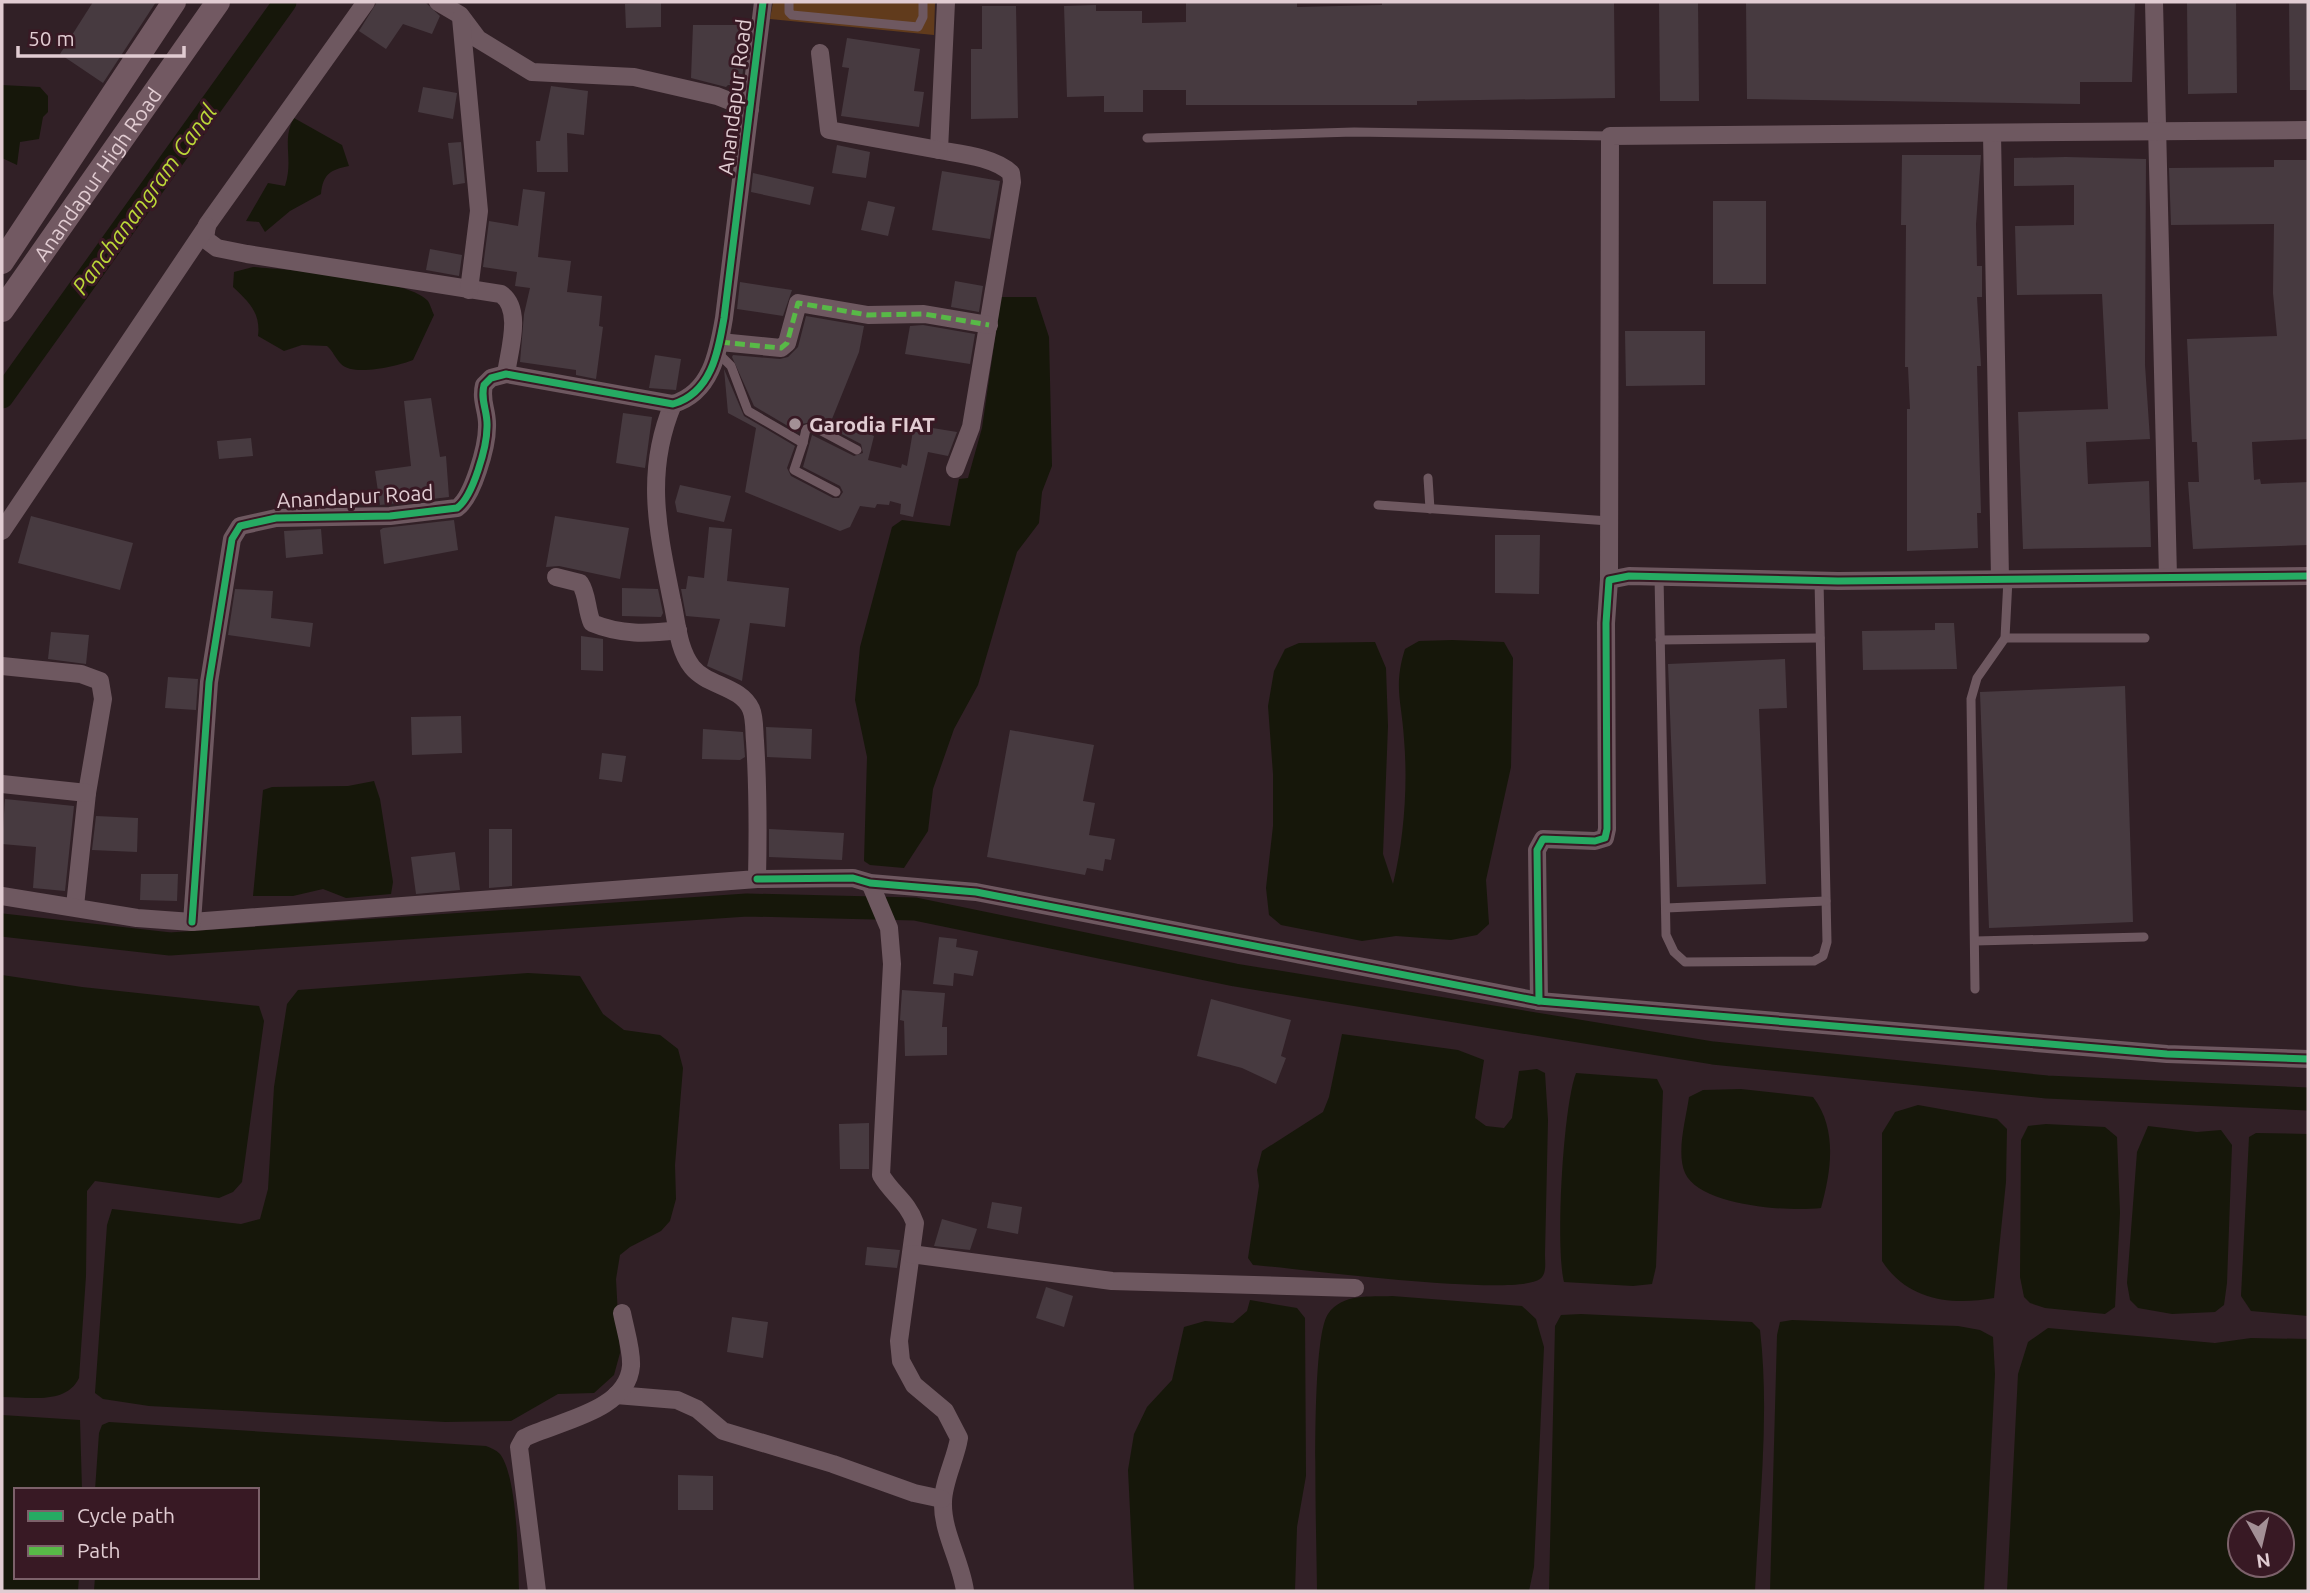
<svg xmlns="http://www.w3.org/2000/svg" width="2310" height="1593" font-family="Ubuntu,sans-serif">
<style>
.green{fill:#613b1c}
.water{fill:#16170a;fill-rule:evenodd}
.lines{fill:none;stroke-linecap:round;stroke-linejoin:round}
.canal{stroke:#16170a;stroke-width:23}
.building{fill:#473a40}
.lane{stroke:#6e5860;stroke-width:9}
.street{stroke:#6e5860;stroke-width:18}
.secondary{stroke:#725962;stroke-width:24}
.quiet{stroke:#58b947;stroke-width:5;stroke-dasharray:10 5;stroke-linecap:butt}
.cycleway-casing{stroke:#381924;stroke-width:11}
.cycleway{stroke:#26ab63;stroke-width:7}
.poi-dot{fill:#a39096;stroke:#381924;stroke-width:2.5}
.labels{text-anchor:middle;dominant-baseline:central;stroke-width:6;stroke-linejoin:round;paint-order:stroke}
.street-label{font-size:21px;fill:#e1ccd2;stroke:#381924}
.poi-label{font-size:21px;font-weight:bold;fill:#e1ccd2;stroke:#381924;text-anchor:start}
.water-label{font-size:23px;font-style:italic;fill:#bcd838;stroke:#381924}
</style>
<rect width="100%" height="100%" fill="#312026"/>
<path class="green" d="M773,2h162l-1,33 -164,-16z"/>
<g class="water">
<path d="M2,85l38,2 8,9v16l-5,5 -4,22 -19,3 -3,23 -15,-7z"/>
<path d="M294,118l48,27 7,21c-19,4 -26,8 -28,28l-31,17 -25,21 -6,-10 -13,-1 22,-38 17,3c9,-28 -4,-45 9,-68z"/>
<path d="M253,267c35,3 152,11 174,33 3,3 5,11 7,15l-21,45c-15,6 -60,17 -72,4 -6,-6 -8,-13 -14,-18l-25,-1 -18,6 -26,-15c3,-23 -9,-34 -25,-49l1,-15z"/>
<path d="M1001,297h35l13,40 3,129 -10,26 -3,31 -22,29 -39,133 -24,44 -21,60 -5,42 -24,37 -34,-3 -6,-4 3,-104 -12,-57 5,-53 32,-120 10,-7 48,6 9,-47 9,-1 14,-50z"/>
<path d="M1452,640l52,2 9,16 -2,109 -25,113 3,44 -12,11 -26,5 -55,-4 -34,5 -81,-16 -12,-10 -3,-27 7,-62v-52l-5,-68 6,-35 11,-22 14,-6 76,-1 11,26 2,58 -5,128 10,30c11,-45 15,-98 11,-145 -2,-37 -11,-52 1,-90l14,-8z"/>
<path d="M374,781l6,18 13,83 -2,12 -45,4 -23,-9 -30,7h-40l10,-106 9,-3 76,-1z"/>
<path d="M528,973l52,3 23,38 21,16 36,5 18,14 5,19 -8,97 1,34 -6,22 -9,10 -31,16 -10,8 -4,24 4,74 -6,22 -20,18 -36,1 -47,27 -66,1 -296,-16 -46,-7 -8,-6 12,-168 5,-16 129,15 19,-5 8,-30 6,-102 13,-83 11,-14z"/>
<path d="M2,975l80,12 177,19 5,15 -22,161 -9,10 -14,6 -124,-17 -8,10 -1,85 -7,102c-13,27 -50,19 -77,19z"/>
<path d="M1342,1034l116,16 26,10 -9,58 11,8 18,2 8,-10 7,-47 18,-2 8,4 3,47 -3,134c0,8 2,20 -5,25 -27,19 -243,-11 -287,-14l-5,-7 11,-72 -2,-16 5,-19 61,-39 6,-15z"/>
<path d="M1576,1073l81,6 6,12 -7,176 -4,17 -19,2 -69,-4c-9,-36 -1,-175 12,-209z"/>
<path d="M1741,1089l72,8c25,32 18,75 8,111 -33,4 -121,-2 -136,-35 -9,-21 1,-54 4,-76l14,-7z"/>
<path d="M1918,1105l79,14 10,10 -1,53 -12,116c-43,8 -87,2 -112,-37v-128l13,-21z"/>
<path d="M2046,1124l59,3 12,10 3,76 -5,94 -10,7 -60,-6 -15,-5 -6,-6 -4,-20 1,-137 7,-14z"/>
<path d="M2148,1126l49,6 24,-2 11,15 -5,138 -3,22 -9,7 -43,2 -34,-6 -8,-8 -3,-17 10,-131z"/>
<path d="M2256,1133l52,1v182l-57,-5 -10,-15 8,-159z"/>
<path d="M1392,1296l130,10 14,13 8,28 -10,220 -5,24h-212c0,-45 -8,-249 11,-277 14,-21 43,-17 64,-18z"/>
<path d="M1250,1300l47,8 8,10 1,158 -9,51 -2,64h-161l-6,-121 6,-36 13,-27 25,-27 12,-53 21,-6 28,2 14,-12z"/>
<path d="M1581,1314l171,8 8,8c10,85 -1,175 -5,261h-206l6,-265 6,-11z"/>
<path d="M1792,1320l166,6 22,4 13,7 2,37 -11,217h-214l7,-256 3,-13z"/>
<path d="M2048,1328l167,15 36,-5 57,1v252h-301l11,-217 10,-32zM2240,1523h42v42h-42z"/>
<path d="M2,1415l78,5 2,70h-66v87h63l-1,14h-76z"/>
<path d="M109,1422l377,24c5,2 10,4 14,8 18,24 18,106 19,137h-425l1,-14h162v-87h-162l4,-57 3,-8z"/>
</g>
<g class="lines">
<g class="canal">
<path d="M2,397l283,-395"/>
<path d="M2,925l168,19 577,-39 168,4 320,66 478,78 334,34 261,12"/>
</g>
</g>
<g class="building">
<path d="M93,2h63l-53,81 -43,-29z"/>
<path d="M377,2h48l15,14 -8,18 -29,-10 -17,25 -27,-18z"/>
<path d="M1186,2h111v5l85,-2v-3h232l1,96 -198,3v4h-231v-15h-43v22h-39v-16l-37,1 -3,-91 32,-1v6h46v12l44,-1z"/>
<path d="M1659,2h39l1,99h-39z"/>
<path d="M1746,2h389l-3,80h-52v22l-333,-5z"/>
<path d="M2187,2h49l1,91 -49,1z"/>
<path d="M2289,2h19v88h-18z"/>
<path d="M661,3v24l-35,1 -1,-24z"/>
<path d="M982,6h34l2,112 -47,1v-70h11z"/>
<path d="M693,25h51l2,23 -5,37h-13l-2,2 -35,-9z"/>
<path d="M847,38l73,11 -6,42 10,1 -5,35 -78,-11 8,-48 -7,-1z"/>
<path d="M551,86l37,5 -4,44 -17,-2 1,39h-31l-1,-31h4z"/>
<path d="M423,87l34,6 -4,26 -35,-7z"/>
<path d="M461,142l4,41 -12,2 -5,-42z"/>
<path d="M837,145l33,7 -4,26 -34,-5z"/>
<path d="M1902,155h79l-5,69 1,42h5v31h-5l4,69h-4l4,147h-4l1,35 -71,3v-142h3l-2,-42h-3l1,-142h-5z"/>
<path d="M2066,157l80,2 -1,206 5,74 -64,3 2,42 61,-3 2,66 -128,2 -5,-137 90,-3 -6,-115 -85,1 -2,-69 59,-1v-40l-60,1v-28z"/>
<path d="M2274,160h34v279l-56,3 2,38 6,-1 1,5 47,-2v63l-115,4 -5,-67h11l-2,-40h-5l-5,-103 90,-3 -4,-43 1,-69 -103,1 -2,-57 105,-1z"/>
<path d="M942,171l58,10 -10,58 -58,-9z"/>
<path d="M753,173l61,14 -4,18 -59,-13z"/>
<path d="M523,189l22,3 -7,65 33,4 -4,31 35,4 -3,30 4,1 -7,52 -20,-4v-5l-56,-8 4,-48 6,-26 -15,-2 2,-14 -34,-5 6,-46 29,5z"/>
<path d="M868,201l27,6 -7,29 -27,-6z"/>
<rect x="1713" y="201" width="53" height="83"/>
<path d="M430,249l32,6 -3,21 -33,-6z"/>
<path d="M955,281l28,5 -4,26 -28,-5z"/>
<path d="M740,282l52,8 -9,26 -46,-7z"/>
<path d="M806,316l58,10 -5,26 -27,67 42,17 -6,24 33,8 1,-4 5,2 7,-41 43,7 -9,24 -20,-4 -15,65 -13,-3 1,-10 -11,-3 -1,4 -12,-1 -2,4 -15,-2 -10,21 -10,4 -95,-39 11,-64 -28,-15 -4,-44 20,47 51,30 -8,22 4,8 42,22h6l4,-6 -3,-6 -37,-19 9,-32 42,21 9,-3 -2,-9 -44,-23 -15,3 -4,8 -44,-26 -22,-49 1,-2 47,4 8,-2 10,-10z"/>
<path d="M923,325l52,9 -5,30 -65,-10 5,-28z"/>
<path d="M1625,331h80v54l-79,1z"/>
<path d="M655,355l26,4 -5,31 -27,-2z"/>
<path d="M431,398l9,59 6,-1 3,41 -69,8 -5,-34 36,-5 -7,-65z"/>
<path d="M623,413l29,4 -7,51 -29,-5z"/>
<path d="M251,438l2,18 -34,3 -2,-18z"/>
<path d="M680,485l51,11 -7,26 -47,-10 -2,-10z"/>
<path d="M31,516l102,27 -13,47 -102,-27z"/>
<path d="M555,516l74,12 -9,51 -61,-13 -13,1z"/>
<path d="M454,520l4,30 -74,14 -4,-34 3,-2z"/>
<path d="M709,527l23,2 -5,52 62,7 -4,39 -35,-4 -8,58 -35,-15 13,-47 -34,-3 -5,-27h5l2,-13 16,2z"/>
<path d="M321,529l2,25 -37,4 -2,-27z"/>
<path d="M1495,535h45l-1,59 -44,-1z"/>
<path d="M622,588l36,1 5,24 -2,4 -39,-1z"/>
<path d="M235,589l38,2 -2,27 42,5 -3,24 -82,-12z"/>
<path d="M1935,623h19l3,46 -94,1 -1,-39 73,-1z"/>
<path d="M51,632l38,3 -3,29 -38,-5z"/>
<path d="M581,636l22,3v32l-22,-1z"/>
<path d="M1785,659l2,49 -28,1 7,175 -89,3 -9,-223z"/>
<path d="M168,677l30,2 -2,31 -31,-2z"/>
<path d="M2125,686l8,236 -144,6 -9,-236z"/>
<path d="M461,716l1,37 -50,2 -1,-38z"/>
<path d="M766,727l46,2 -1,30 -44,-2z"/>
<path d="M703,729l40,3 2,25 -5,3 -38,-1z"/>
<path d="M1010,730l84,15 -11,56 12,2 -6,32 26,4 -4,21 -6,-1 -2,12 -16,-3 -2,7 -98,-18z"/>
<path d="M602,753l24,3 -4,26 -23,-3z"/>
<path d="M5,799l69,7 -9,85 -32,-3 3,-41 -34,-3z"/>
<path d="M96,816l42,2 -1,34 -45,-2z"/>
<path d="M489,829h23v57l-23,2z"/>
<path d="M769,829l75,4 -2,27 -73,-3z"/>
<path d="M455,852l5,38 -44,4 -5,-37z"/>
<path d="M141,874h37l-1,27 -37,-1z"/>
<path d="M939,937l18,2 -1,8 22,4 -5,25 -19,-3 -1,13 -20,-2z"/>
<path d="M902,990l43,3 -3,34h5v28l-42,1 -1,-35 -4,-1z"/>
<path d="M1211,999l80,21 -10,36 5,2 -10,26 -34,-16 -45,-12z"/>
<path d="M869,1123v46h-29l-1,-45z"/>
<path d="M992,1202l30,5 -4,27 -31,-6z"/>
<path d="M942,1219l35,10 -7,21 -36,-4z"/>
<path d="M867,1247l33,3 -3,18 -32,-3z"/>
<path d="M1046,1287l27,9 -9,31 -28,-9z"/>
<path d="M732,1317l36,5 -5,36 -36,-6z"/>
<path d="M678,1475l35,1v34h-35z"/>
</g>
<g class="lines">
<g class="lane">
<path d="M789,2v10l3,3 126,12 5,-10v-15"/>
<path d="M1147,138l207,-6 256,4"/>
<path d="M718,353l13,13 17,45 55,32 -9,27 42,22"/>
<path d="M803,443l3,-14 8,-2 43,23"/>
<path d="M1428,478l2,31"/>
<path d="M1378,505l231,16"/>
<path d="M1659,576l7,359 8,17 11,10 129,-1 9,-5 4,-14 -8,-361"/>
<path d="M2005,638h140"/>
<path d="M1660,640l160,-2"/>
<path d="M1666,908l160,-7"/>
<path d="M1975,941l169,-4"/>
<path d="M1975,989l-4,-290 6,-21 28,-40 3,-59"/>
</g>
<g class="street">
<path d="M366,2l-159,223 -2,14 12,9 30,6 254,40c22,15 8,57 5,80"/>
<path d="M438,2l22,13 18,24 54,33 102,5 83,19 33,13"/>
<path d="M946,2l-7,148c22,4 55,7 72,23l1,9 -41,245 -16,42"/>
<path d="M2154,2l14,575"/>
<path d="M461,18l18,193 -10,79"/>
<path d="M820,53l9,77 110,20"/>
<path d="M1992,134l8,445"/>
<path d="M720,342l61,6 6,-5 11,-40 70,12 56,-1 65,11"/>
<path d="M2,531l205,-305"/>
<path d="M556,577l24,6c8,12 6,26 12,40 29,12 55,11 86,7"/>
<path d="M1609,580l1,-444 698,-6"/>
<path d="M2,666l79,8 19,7 3,18 -16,94 -12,113"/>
<path d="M2,784l85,9"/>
<path d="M757,879l96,-1 17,5 106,9 563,109 628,53 141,5"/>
<path d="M870,883l19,45 3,36 -11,211c11,19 27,27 34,48l-16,118 2,20 13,24 31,26 14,27c-3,20 -16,44 -16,64 -1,30 18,59 22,89"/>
<path d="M2,896l135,22 55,4 565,-43c1,-46 1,-92 -2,-138 -1,-9 0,-23 -4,-32 -10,-23 -44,-23 -59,-42 -14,-18 -15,-44 -20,-66 -14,-70 -28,-128 1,-197"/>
<path d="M192,922l17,-240 23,-143 8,-13 36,-8 114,-2 67,-8c16,-11 30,-62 30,-81 1,-16 -7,-26 -3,-42l7,-7 15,-4 167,30c38,-11 45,-51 51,-86l39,-316"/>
<path d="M1539,1001l-2,-151 6,-11 52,2 10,-3 2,-9 -1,-206 3,-43 20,-4 209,5 470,-5"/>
<path d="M911,1254l201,27 243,7"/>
<path d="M616,1395l61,5 20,9 26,22 110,33 81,29 28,6"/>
<path d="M537,1591l-18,-144 5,-9c33,-17 103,-26 107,-72 1,-16 -6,-37 -9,-53"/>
</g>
<g class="secondary">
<path d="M2,262l172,-260"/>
<path id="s1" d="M2,310l216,-308"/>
</g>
<path class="quiet" d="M720,342l61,6 6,-5 11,-40 70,12 56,-1 65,11"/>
<g class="cycleway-casing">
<g id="cycleway">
<path d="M757,879l96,-1 17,5 106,9 563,109 628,53 141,5"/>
<path d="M192,922l17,-240 23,-143 8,-13 36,-8 114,-2 67,-8c16,-11 30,-62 30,-81 1,-16 -7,-26 -3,-42l7,-7 15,-4 167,30c38,-11 45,-51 51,-86l39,-316"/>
<path d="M1539,1001l-2,-151 6,-11 52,2 10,-3 2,-9 -1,-206 3,-43 20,-4 209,5 470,-5"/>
</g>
</g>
<use href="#cycleway" class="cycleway"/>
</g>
<circle class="poi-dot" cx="795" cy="424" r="7"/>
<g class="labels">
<g class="street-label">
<text transform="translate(734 97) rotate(-83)">Anandapur Road</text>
<text stroke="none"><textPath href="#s1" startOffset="166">Anandapur High Road</textPath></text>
<text transform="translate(355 496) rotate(-3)">Anandapur Road</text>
</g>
<g class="poi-label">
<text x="809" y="424">Garodia FIAT</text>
</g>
<g class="water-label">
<text transform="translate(144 199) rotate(-54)">Panchanangram Canal</text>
</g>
</g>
<rect width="2310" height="1593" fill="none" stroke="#e1ccd2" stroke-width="7"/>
<rect x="14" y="1488" width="245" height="91" fill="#381924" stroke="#7c616a" stroke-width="2"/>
<rect x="28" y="1511" width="35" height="10" fill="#26ab63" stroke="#7c616a" stroke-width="2"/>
<text x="77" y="1523" font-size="21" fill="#e1ccd2">Cycle path</text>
<rect x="28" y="1546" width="35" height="10" fill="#58b947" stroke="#7c616a" stroke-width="2"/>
<text x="77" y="1558" font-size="21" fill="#e1ccd2">Path</text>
<g transform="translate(2261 1544) rotate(172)"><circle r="33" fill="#381924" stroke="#7c616a" stroke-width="2"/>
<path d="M0-5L12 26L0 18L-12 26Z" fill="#a39096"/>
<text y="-10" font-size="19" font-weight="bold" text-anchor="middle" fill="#e1ccd2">N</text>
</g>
<path d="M18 46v10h166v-10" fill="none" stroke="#e1ccd2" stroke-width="3.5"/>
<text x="28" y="46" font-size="21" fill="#e1ccd2" stroke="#381924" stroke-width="5" paint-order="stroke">50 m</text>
</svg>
